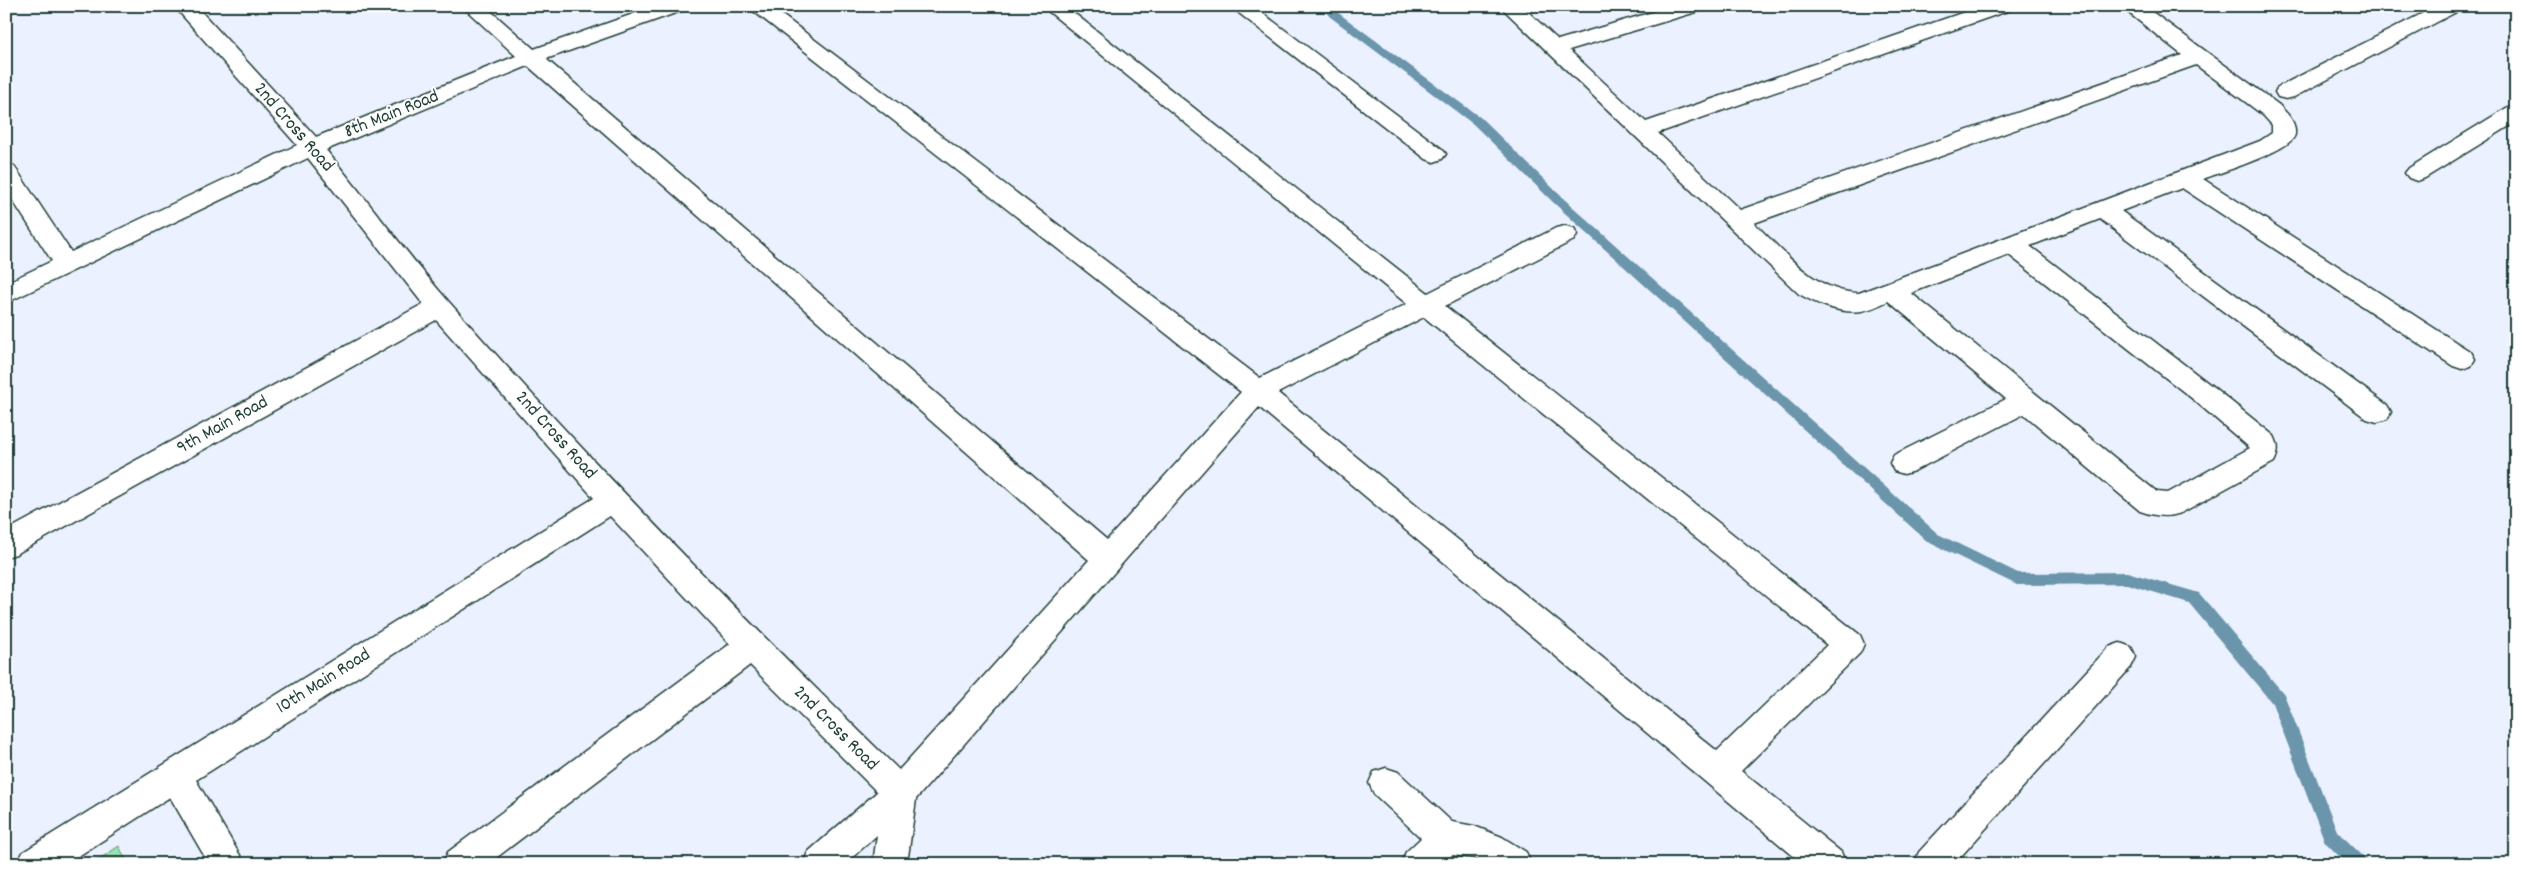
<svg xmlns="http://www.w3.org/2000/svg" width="2522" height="870" font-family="Dekko,sans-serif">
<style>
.green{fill:#99e1b0;stroke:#5c8f72}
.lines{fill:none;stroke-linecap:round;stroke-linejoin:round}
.stream{fill:#6b95ab;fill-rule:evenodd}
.minor-casing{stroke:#1f3d34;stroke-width:3}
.minor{fill:#fff;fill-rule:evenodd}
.labels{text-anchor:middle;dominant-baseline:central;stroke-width:4;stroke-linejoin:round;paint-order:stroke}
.street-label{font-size:19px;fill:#1f3d34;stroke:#fff}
</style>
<rect width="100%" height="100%" fill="#ebf1ff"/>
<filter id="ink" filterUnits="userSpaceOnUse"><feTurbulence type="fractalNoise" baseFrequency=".02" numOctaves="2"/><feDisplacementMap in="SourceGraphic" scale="10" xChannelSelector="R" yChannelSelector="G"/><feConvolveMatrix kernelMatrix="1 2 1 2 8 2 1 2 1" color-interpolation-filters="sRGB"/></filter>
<g filter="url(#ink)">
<path class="green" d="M119,846l9,18h-36z"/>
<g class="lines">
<path class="stream" d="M1324,6h10l3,6 144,106 83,81 374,335 80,39 109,-1 72,21 85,101 53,137 28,27 2,6h-20l-22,-22 -53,-139 -83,-100 -62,-19 -110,1 -89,-43 -372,-337 -83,-81 -144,-108z"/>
<g class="minor-casing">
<g id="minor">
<path d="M174,6h22l120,131 200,-81 -54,-50h23l49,43 122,-43h31l-3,4 -138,49 561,481 134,-148 -494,-386h23l490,372 147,-74 -365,-298h23l363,287 128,-65 9,-2 9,2 3,6 -3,6 -129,66 415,329 4,9 -4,9 -119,118 100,81 5,12h-43l-544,-457 -343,392 -9,65h-34l4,-29 -32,29h-42l5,-12 69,-60 -127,-127 -262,199h-45l5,-12 282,-208 -120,-128 -414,264 49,84h-36l-39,-67 -104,67h-48l5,-12 571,-354 -158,-178 -420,234 -10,3v-26l417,-227 -115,-146 -302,145v-20l46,-22 -46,-71v-27l8,3 57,86 226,-107zM528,66l561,494 -190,210c-155,-151 -307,-306 -450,-468 -43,-49 -82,-102 -123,-152zM1424,317l403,328 -110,106 -439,-358z"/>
<path d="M1230,6h23l189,143 4,5 -4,5 -8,3 -8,-3z"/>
<path d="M1500,6h22l36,34 115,-34h33l-3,4 -134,40 77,72 336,-116h31l-3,4 -352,123 82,77 442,-155 -62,-49h24l135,99c8,9 17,16 16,29 -1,16 -76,39 -92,45l268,173 4,7 -4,7 -9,3 -9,-3 -271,-178 -61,23 266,194 4,7 -4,7 -10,3 -10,-3 -267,-200 -70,27 182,140 62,50c5,10 5,16 0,26l-93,51c-14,5 -27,3 -41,-2l-116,-97 -110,57 -10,3 -10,-3 -4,-8 4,-8 112,-56 -118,-98c-8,4 -18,9 -27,10 -20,3 -44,-7 -62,-17zM2196,65l67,50 9,10v8l-12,8 -401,152c-45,-1 -74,-41 -105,-70zM2009,255l185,145 56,48 -82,45 -11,-1 -246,-199z"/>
<path d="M2437,6h26l-3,4 -166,87 -8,2 -8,-2 -3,-5 3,-5z"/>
<path d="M2516,105v17l-91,56 -8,3 -8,-3 -4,-5 4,-5 99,-61z"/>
<path d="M2120,643l11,4 5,10 -5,10 -177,197h-40l5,-12 190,-205z"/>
<path d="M1386,768l12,4 54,50 22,4 28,11 24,15 5,12h-46l-11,-6 -22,-3 -10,9h-41l5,-12 15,-14 -47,-44 -5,-11 5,-11z"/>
</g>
</g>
<use href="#minor" class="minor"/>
</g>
</g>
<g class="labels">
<g class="street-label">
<text transform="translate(392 115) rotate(-22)">8th Main Road</text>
<text transform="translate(293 128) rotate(49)">2nd Cross Road</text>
<text transform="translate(223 426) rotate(-29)">9th Main Road</text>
<text transform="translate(555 436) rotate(48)">2nd Cross Road</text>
<text transform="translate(324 682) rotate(-32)">10th Main Road</text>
<text transform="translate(835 729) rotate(45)">2nd Cross Road</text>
</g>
</g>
<rect width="2522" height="870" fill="none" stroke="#fff" stroke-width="25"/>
<rect x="12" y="12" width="2497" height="845" fill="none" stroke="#1f3d34" stroke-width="2" filter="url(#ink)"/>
</svg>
